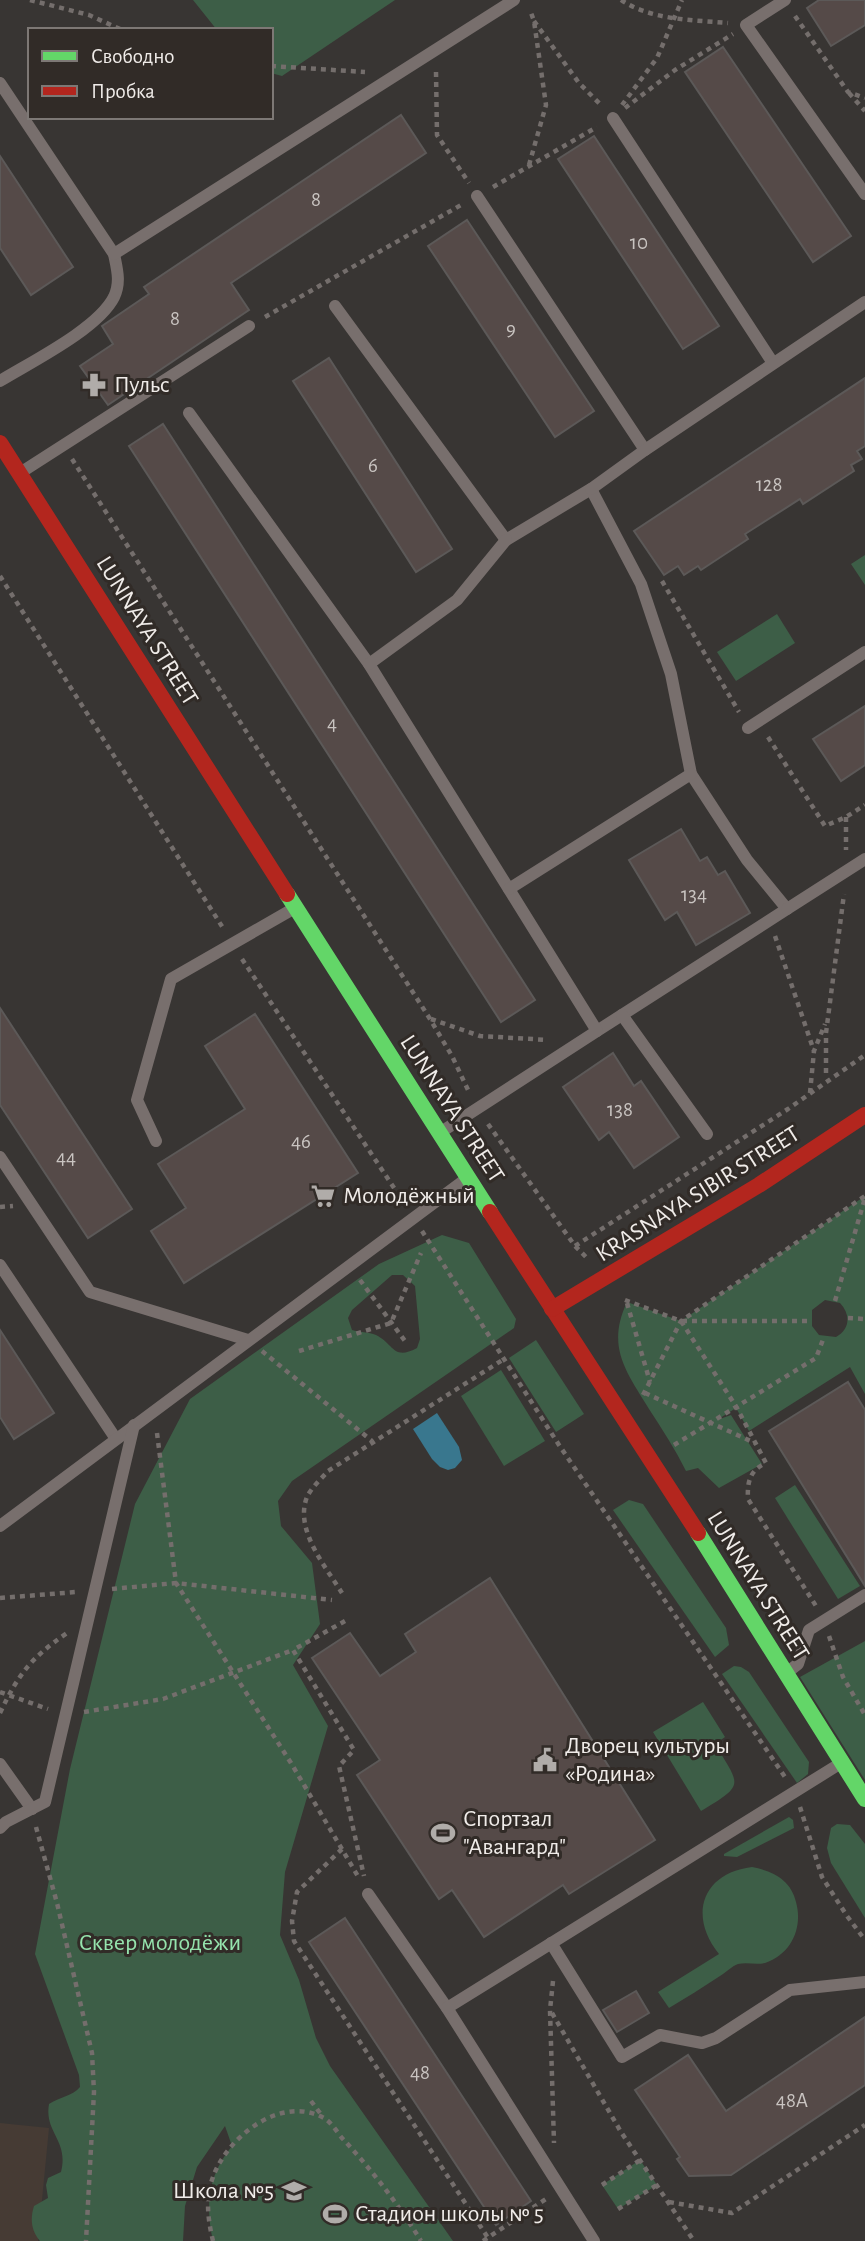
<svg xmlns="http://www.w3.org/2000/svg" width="865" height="2241" font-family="'Alegreya Sans',sans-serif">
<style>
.built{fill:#463b34}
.green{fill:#3d5e47;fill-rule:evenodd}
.water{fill:#39778e}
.building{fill:#554a48;stroke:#5c5958;stroke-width:2}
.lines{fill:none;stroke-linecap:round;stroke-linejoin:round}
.path{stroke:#746e6c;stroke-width:4.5;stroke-dasharray:5 5;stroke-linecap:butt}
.lane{stroke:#786f6d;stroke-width:12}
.fast{stroke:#63d668;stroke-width:16}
.jam{stroke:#b3261e;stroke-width:16}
.labels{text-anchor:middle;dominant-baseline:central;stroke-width:6;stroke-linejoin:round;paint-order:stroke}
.number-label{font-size:21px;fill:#c9c4c1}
.poi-label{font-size:24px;fill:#f0ece9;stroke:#312b27;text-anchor:start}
.street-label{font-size:24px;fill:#f0ece9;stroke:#312b27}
.park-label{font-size:24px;fill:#95e4ad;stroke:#312b27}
</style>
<rect width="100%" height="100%" fill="#383533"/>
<path class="built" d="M0,2123l49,5 -11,113h-38z"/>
<g class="green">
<path d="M193,0h202l-113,76 -11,-3v-43h-54z"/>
<path d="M865,555v30l-14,-21z"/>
<path d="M777,614l18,29 -59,38 -19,-29z"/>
<path d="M865,1196v198l-15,-27 -101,64 -13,-23 -19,12 14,-5 31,49 -43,24 -21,-20 -12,3c-11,-22 -24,-42 -37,-62 -23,-38 -43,-62 -22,-107l54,19zM825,1300l15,3c11,12 10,26 -4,34l-17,-2 -7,-9v-16z"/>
<path d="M442,1235l27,8 47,76 -2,9 -222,153 -14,20 3,25 31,37 8,61 -27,41 35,61 -43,146 -5,63 19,45 17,58 14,28 123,175h-240c-8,-36 -5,-66 19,-95l-7,-20 -28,41 -12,39 -2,35h-143c-9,-11 -10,-22 -6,-35l14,-8 -2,-13 2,-7 13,-6c8,-32 -17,-39 -12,-68 10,-7 24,-8 31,-17l-1,-12 -44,-121 35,-185 65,-265 55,-105 189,-135zM392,1275h11l12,11 5,53 -3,9c-24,13 -23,-4 -41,-13 -7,-3 -17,-3 -24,-5l-4,-12 4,-8z"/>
<path d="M536,1340l48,74 -28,18 -47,-74z"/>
<path d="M501,1370l44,71 -41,25 -43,-70z"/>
<path d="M795,1485l65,101 -22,13 -63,-101z"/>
<path d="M629,1500l14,4 83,124 3,17 -14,12 -102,-147z"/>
<path d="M865,1641v139l-65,-103z"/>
<path d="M734,1666l7,1 8,5 60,90 -1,12 -11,9 -75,-109z"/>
<path d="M703,1702l22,35 -10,7c25,42 31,40 -14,67l-48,-79z"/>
<path d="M789,1817l4,3 1,8 -57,29 -13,-1v-2z"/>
<path d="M837,1824l13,1 15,19v74l-34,-55 -4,-15 4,-20z"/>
<path d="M752,1867c21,4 39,13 44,35 7,25 -4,52 -31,61 -9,2 -18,-1 -27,1 -6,2 -13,9 -18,12 -17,11 -34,22 -51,32l-11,-16 61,-38c-31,-38 -17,-81 33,-87z"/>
<path d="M640,2160l17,25 -39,24 -16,-24z"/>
</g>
<path class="water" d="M437,1413l22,34 3,13 -7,8 -7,2 -8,-3 -8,-8 -19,-30z"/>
<g class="building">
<path d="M819,0h46v25l-34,21 -24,-38z"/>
<path d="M723,47l128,189 -38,26 -128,-190z"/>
<path d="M401,115l25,38 -195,130 18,27 -141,95 -28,-39 33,-22 -11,-18 47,-32 -5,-7z"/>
<path d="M594,136l125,190 -36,23 -125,-190z"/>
<path d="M0,156l73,111 -42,28 -31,-47z"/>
<path d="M467,220l127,191 -39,26 -127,-191z"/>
<path d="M329,358l123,191 -36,23 -123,-191z"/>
<path d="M865,378v68l-8,5 5,8 -11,6 3,6 -51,33 -3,-5 -55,35 3,5 -47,31 -3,-4 -14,9 -6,-9 -14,9 -30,-44z"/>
<path d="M163,424l372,576 -34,22 -372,-576z"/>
<path d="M865,706v59l-24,16 -28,-42z"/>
<path d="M681,829l19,32 7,-4 11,18 7,-4 25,42 -54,32 -19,-33 -12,8 -36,-60z"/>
<path d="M0,1008l132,201 -44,29 -88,-133z"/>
<path d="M255,1014l103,159 -174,110 -33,-52 35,-23 -28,-44 87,-55 -40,-63z"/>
<path d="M613,1053l21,33 7,-5 38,56 -45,31 -25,-36 -10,8 -36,-53z"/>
<path d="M0,1330l54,83 -40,26 -14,-22z"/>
<path d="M848,1382l17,28v176l-96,-155z"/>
<path d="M490,1578l165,262 -86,54 -6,-9 -79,52 -32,-47 -13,9 -82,-124 23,-15 -68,-102 38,-25 30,43 36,-24 -11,-18z"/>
<path d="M345,1918l186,283 -35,24 -187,-283z"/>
<path d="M636,1991l13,22 -32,19 -14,-22z"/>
<path d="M865,2017v68l-134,90 -42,1 -12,-17 3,-2 -45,-67 53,-35 38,56z"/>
</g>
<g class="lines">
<g class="path">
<path d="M30,0l59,15 33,15"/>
<path d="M621,0c30,20 71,20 107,23"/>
<path d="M795,16l53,76 17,6"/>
<path d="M534,21l45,62 22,22"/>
<path d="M271,66l94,6"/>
<path d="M436,72l1,63 32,48"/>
<path d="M849,93l16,18"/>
<path d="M622,105l35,-47 25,-58"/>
<path d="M625,108l50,-38 58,-36"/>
<path d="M529,165l17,-60 -12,-84 -4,-11"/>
<path d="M493,187l104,-60"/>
<path d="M265,317l196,-112"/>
<path d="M72,459l358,560 22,37 17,36"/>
<path d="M0,576l223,352"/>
<path d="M662,581l77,131"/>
<path d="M768,737l57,89 21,-9 19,-12"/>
<path d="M846,817v33"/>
<path d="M775,936l39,115"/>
<path d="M242,959l162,244"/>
<path d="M431,1019l49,17 68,4"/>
<path d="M826,1073v-40l18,-139"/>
<path d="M810,1093l4,-42 11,-27"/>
<path d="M488,1124l87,122 11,11"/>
<path d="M0,1207l13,-1"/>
<path d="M422,1231l137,214 226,332"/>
<path d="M575,1246l213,-137 77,-54"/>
<path d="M360,1280l45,61"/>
<path d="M625,1300l56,21 56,87 29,55c-16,7 -19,19 -18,36l68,107"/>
<path d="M835,1301l30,-103"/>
<path d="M627,1303l23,79"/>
<path d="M848,1318l17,1"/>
<path d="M682,1321h128"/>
<path d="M262,1351l110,90"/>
<path d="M299,1351l92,-28 30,-70"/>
<path d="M645,1393l110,50"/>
<path d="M643,1395l38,-74 184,-125"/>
<path d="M157,1433l19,150 115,180 68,115"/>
<path d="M674,1445l142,-87 8,-21"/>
<path d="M112,1589l64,-6 156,17"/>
<path d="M342,1593c-16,-26 -48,-63 -35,-96 4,-9 15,-19 21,-26l176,-112"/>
<path d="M0,1598l76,-6"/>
<path d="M345,1621l-52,29 61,100 -15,16 25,110"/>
<path d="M829,1636l14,41 22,38"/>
<path d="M0,1692l48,17"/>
<path d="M84,1712l79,-13 130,-49"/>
<path d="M0,1713c19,-40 31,-55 67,-80"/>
<path d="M800,1807l22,70 25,39 18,24"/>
<path d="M36,1827l21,76 35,150 2,39 -8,149"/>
<path d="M342,1849l-45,43 -5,29 2,20 196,300"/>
<path d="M553,1981l-3,29 4,133"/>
<path d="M552,2013l69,119 73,109"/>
<path d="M311,2101l12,16"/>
<path d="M602,2185l38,-25"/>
<path d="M669,2202l63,11 133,-88"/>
<path d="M618,2209l39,-24"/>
<path d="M213,2241c-5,-21 -8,-43 0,-64 14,-39 67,-83 111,-59 7,4 13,14 18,20 29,31 57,67 79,103"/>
<path d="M483,2241l63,-42"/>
</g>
<g class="lane">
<path d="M785,0l-39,25 119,169"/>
<path d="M0,83l114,171c3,15 7,28 0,43 -16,32 -83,65 -114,84"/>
<path d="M613,118l160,245"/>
<path d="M477,196l168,254"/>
<path d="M114,254l400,-254"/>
<path d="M335,306l171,234 85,-51 50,95 30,90 20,100 56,86 40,49 -190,122"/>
<path d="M189,413l180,251 228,367 -156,101"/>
<path d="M20,473l229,-147"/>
<path d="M591,489l54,-39 220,-148"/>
<path d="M369,664l88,-64 49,-60"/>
<path d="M748,728l117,-76"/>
<path d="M509,889l182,-115"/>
<path d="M787,909l78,-50"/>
<path d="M622,1015l85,119"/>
<path d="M156,1141l-19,-41 34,-121 122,-70"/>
<path d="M0,1157l90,135 158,48"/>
<path d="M0,1265l116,174"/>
<path d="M0,1526l466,-347"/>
<path d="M789,1671l9,-7 11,-34 56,-35"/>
<path d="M0,1764l32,45"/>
<path d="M0,1828l6,-6 39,-20 89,-377"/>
<path d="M368,1894l79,114 147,233"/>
<path d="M551,1943l71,114 38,-22 42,8 14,-5 74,-48 75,-8"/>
<path d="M447,2008l394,-245"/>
</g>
<g class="fast">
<path d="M287,894l203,318"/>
<path d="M698,1533l167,266"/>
</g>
<g class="jam">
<path d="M0,443l287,451"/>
<path d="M490,1212l208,321"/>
<path d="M552,1309l207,-124 106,-70"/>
</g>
</g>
<defs>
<g id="pharmacy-bare" transform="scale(1.89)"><path d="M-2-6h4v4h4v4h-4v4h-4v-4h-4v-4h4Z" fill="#b0aca9" stroke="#312b27" stroke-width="2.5" paint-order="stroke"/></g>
<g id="supermarket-bare" transform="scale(1.89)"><path d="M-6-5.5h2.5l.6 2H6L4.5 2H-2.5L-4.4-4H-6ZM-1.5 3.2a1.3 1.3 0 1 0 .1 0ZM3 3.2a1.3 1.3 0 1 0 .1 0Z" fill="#b0aca9" stroke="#312b27" stroke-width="2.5" paint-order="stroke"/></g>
<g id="civic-bare" transform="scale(1.89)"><path d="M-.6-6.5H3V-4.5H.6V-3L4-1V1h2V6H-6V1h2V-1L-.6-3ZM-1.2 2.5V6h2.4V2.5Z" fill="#b0aca9" stroke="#312b27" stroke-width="2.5" paint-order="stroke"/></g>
<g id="stadium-bare" transform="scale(1.89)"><path d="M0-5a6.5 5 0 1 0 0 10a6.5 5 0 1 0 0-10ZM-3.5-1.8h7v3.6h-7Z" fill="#b0aca9" stroke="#312b27" stroke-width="2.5" paint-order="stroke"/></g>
<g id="school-bare" transform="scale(1.89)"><path d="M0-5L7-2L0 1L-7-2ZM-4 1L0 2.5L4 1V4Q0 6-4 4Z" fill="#b0aca9" stroke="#312b27" stroke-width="2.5" paint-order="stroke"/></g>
</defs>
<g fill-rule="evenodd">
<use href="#pharmacy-bare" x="94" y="385"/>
<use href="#supermarket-bare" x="323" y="1196"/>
<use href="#civic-bare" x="545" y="1760"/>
<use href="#stadium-bare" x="443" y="1833"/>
<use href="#school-bare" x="294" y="2191"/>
<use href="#stadium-bare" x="335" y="2214"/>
</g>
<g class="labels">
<g class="number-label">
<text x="316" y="199">8</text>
<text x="639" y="242">10</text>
<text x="175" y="318">8</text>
<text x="511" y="328">9</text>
<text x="373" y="465">6</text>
<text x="769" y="484">128</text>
<text x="332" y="723">4</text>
<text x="694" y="894">134</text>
<text x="620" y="1109">138</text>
<text x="301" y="1141">46</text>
<text x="66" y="1157">44</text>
<text x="420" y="2072">48</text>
<text x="792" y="2100">48А</text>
</g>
<g class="poi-label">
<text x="114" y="385">Пульс</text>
<text x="343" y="1196">Молодёжный</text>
<text x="565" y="1746">Дворец культуры<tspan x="565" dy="28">«Родина»</tspan></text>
<text x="463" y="1819">Спортзал<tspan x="463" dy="28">"Авангард"</tspan></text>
<text x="274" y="2191" text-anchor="end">Школа №5</text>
<text x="355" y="2214">Стадион школы № 5</text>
</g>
<g class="street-label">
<text transform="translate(147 631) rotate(58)">LUNNAYA STREET</text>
<text transform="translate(452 1109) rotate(57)">LUNNAYA STREET</text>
<text transform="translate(698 1194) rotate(-32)">KRASNAYA SIBIR STREET</text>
<text transform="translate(758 1586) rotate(58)">LUNNAYA STREET</text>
</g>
<g class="park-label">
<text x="160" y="1943">Сквер молодёжи</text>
</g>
</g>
<rect x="28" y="28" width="245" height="91" fill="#312b27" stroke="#7d7875" stroke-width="2"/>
<rect x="42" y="51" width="35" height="10" fill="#63d668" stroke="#7d7875" stroke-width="2"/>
<text x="91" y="63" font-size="21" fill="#f0ece9">Свободно</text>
<rect x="42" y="86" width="35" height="10" fill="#b3261e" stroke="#7d7875" stroke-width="2"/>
<text x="91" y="98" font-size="21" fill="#f0ece9">Пробка</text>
</svg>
